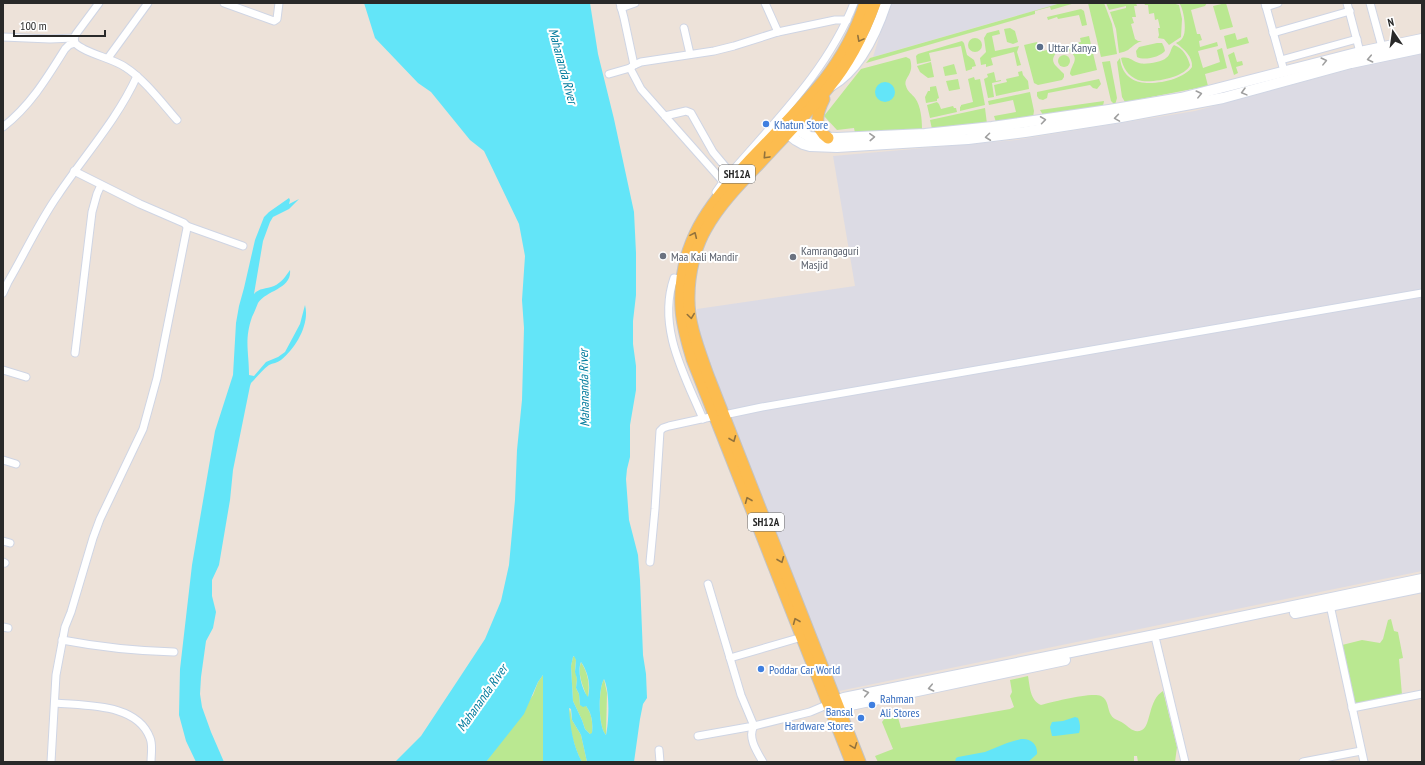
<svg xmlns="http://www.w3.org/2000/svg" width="1425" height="765" font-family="'PT Sans Narrow',sans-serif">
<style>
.industrial{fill:#dcdbe4}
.green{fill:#bae891}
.water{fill:#63e5f8;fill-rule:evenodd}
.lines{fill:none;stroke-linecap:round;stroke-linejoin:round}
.street-casing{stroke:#cfd5e4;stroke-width:9}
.secondary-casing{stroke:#cfd5e4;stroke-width:12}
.primary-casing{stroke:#c3c3c3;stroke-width:13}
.street{stroke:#fff;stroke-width:7}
.secondary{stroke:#fff;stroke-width:10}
.primary{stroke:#fcbc4f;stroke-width:11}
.oneway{stroke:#92723c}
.oneway2{stroke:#9f9f9f}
.service-dot{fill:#5c6f8a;stroke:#fff;stroke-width:1.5}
.shop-dot{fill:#3f7fe0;stroke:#fff;stroke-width:1.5}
.worship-dot{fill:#6b7280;stroke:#fff;stroke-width:1.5}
.labels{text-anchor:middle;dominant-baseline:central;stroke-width:4;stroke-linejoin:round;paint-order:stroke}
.shield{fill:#fff;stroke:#696969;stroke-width:1}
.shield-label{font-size:11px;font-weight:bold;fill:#292929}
.service-label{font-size:12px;fill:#4e5e75;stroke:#fff;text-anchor:start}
.shop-label{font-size:12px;fill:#366cbe;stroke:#fff;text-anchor:start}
.worship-label{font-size:12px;fill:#5b616d;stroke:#fff;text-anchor:start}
.water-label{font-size:13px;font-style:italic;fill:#037c9d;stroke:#fff}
</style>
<rect width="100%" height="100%" fill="#ede2d9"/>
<g class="industrial">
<path d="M890,3h171l-188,54z"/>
<path d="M1422,53v518l-583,120 -133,-331 -7,-30 -2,-21 158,-23 -22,-130 183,-16 179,-29 212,-57z"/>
</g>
<g class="green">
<path d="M1061,3h14l-24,7 -1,-3 -15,4v3l-169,49 4,-5z"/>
<path d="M1088,3h16l8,21 5,30 -16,3z"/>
<path d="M1106,3h32h-2l1,3h-3l2,11h-4l2,6 -3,1 4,15 3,2h4c-12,4 -10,10 -23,12l-3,-24 -6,-17 16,-4v-2l-17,4z"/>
<path d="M1144,3h28l7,2 3,14 -1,18 -12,8 -5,-6 -6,-1 1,-3 -1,-7h2l-2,-9 -3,1 -1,-7 -5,1 -1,-9h-3z"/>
<path d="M1176,3h31l-2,3 -14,4 6,24h3l2,6 -3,1 1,6 17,-5 1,4 -20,5 5,17 17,-6 -3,-12 5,-2 5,20 -22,6 3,12 -83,16 -3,-5 -5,-35 3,-4c1,9 4,16 12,21 13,9 51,2 60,-12 1,-10 -8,-18 -16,-24 2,-1 6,-3 7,-6 4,-5 1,-29 -4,-34z"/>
<path d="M1226,3l7,24 -13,3 -7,-24z"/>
<path d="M1081,9l3,2 3,14 -5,1 -3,-11 -21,4 -1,-2 -9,3 -1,-3z"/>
<path d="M1010,28l5,3 3,11 -5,2 -6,-2 -3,-13z"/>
<path d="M999,30l1,4 -8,2 3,15 24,-5 -2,6 4,13 -4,1 -3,-14 -23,6 2,7 -7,2v-3l-5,1 -1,-7 6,-6 -2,-14 3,-5z"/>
<path d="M1235,33l2,7 10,-3 2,6 -22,6 -3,-13z"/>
<path d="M1089,36l8,34 -25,6 -2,-2c1,-10 12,-16 -3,-24l-1,-5 15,-3 -1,-4z"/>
<circle cx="975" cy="45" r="7"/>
<path d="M962,41l2,2 3,12 7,5 2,6 -4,1v2l-6,2 -5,-25 -32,7 2,8 -14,3 -1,-8 2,-2z"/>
<path d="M1037,42l1,4h4l1,5 14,-4 1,4c-11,11 -1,15 6,23v3l-2,3 -24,5 -4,-2 -10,-38z"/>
<path d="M1157,43h5l2,4 1,4c-5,6 -21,10 -28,6l-1,-6 3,-4z"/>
<path d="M1174,45c9,3 14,12 16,20 -5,13 -41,19 -52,15 -10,-4 -15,-12 -17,-22 8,-2 11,3 18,5 5,2 23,-1 27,-5 5,-3 4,-9 8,-13z"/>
<path d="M1234,52l3,10 5,-1 1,4 -7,2 2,6 -4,2 -6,-20z"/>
<circle cx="1064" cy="61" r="6"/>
<path d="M906,57l4,2c5,16 -7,18 -4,27 1,5 6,8 9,12 6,8 7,22 7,31l-67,4 -1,-5 -17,2 -13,-14 37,-47z"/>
<path d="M1110,61l7,37 -2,7 -4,-4 -9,-39z"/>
<path d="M931,62l3,15 -6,1 -8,-6 -3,-6z"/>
<path d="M954,64l3,10 -12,2 -2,-9z"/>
<path d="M1022,71l1,4 5,6 1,8 -33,7 -2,-11 13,-3 -1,-3 13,-3 -1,-4z"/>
<path d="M994,72l2,9 5,-1v1l-9,2 2,14 -6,1 -4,-19 4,-2 -1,-3z"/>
<path d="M974,77l1,3 5,-1 5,26 -25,6v-4l1,-1v-1l12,-3 -5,-23z"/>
<path d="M958,79l2,10 -11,2 -3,-10z"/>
<path d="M1099,79l2,5 -4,5 -4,-1 -3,-3 -42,8 -1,5 -4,2 -4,-1 -2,-3v-4z"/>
<path d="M936,86l3,12 -2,1v2l-11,2 -1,-6 3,-6h2v-4z"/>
<path d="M1030,92l4,19 -1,6 -37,5 -2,-6 22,-4 -3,-12 -24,5 -1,-4z"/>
<path d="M1104,101l-1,5 -60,9 -3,-5z"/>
<path d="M937,102l2,2 2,5 12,-3 1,2h2l1,4 -27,6 -3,-13z"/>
<path d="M985,108l2,16 -55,5 -2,-9z"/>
<path d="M1391,619l3,12 4,1 5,26 -4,1 3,36 -48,9 -12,-59 20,-5 18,3 3,-4 5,-19z"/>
<path d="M575,656l1,4 -1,9 2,10 -1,9 3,6 1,11 6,1c6,8 7,17 6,28h-2l-5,-5 -3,-9 -9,-19 -2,-35 2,-9z"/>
<path d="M581,662c7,11 9,22 7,35h-1c-4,-10 -10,-24 -6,-35z"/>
<path d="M543,675v87h-57l47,-67 5,-13z"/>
<path d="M1028,676c2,11 2,24 13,29 12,-3 50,-13 60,-9 8,4 6,13 10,19 3,5 8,5 12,8 6,4 11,11 19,7 9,-4 6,-30 21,-39l14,56 -2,15h-37l-1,-6h-3v6h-256l-3,-6 18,-7 -11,-27 3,-4 12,-4 4,14 109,-19 4,-2 -4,-11 2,-4 -2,-12z"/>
<path d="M604,679l3,14 -1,42c-8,-7 -8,-46 -2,-56z"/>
<path d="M570,708l2,12 9,15 6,27h-5c-7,-12 -16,-42 -12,-54z"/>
</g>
<g class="water">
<path d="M364,3h226l8,51 16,65 20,93 2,41v42l-3,26v23l3,22v24l-6,35v32l-3,12 -1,10 3,41 9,35 2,25 3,75 3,19 1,24 -4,6 -3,15 -6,43h-47l-6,-27 -9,-15 -1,-11 -2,-1c1,18 4,38 13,54h-39v-87l-5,7 -14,32 -38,48h-91l26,-26 39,-59 25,-38 16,-38 8,-36 6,-65 2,-50 5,-50 2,-72 -2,-28 3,-44 -6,-32 -35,-73 -14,-11 -39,-48 -13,-9 -43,-45zM574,656l2,4 -1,12 2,7 -1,9 3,6 1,11 3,2 3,-1c6,8 7,17 6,27l-2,1 -5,-5 -3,-9 -9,-19 -2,-35 2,-9zM581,662c7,10 10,23 7,35 -6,-7 -11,-26 -7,-35zM604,679c6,13 5,42 2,56 -8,-7 -8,-46 -2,-56z"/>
<circle cx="885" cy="92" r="10"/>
<path d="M289,198l1,2 -1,4 10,-5 -10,10 -16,8 -3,5 -7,19 -9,53c5,-6 12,-5 20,-8 7,-3 12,-10 16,-16 2,19 -23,20 -32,33 -2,5 -4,10 -6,14 -8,23 -3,35 -3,58l5,1 12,-14 12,-5 7,-5 15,-28 5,-19c5,19 -9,43 -24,55 -4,3 -8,3 -12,5 -6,4 -12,12 -18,18l-1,3 -17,84 -3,30 -11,65 -7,15v16l4,16 -3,16 -7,13 -5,36 -1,17 2,13 9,25 13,30h-28l-10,-21 -7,-26 1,-46 12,-104 23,-134 18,-56 3,-52 3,-17 5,-18 11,-48 9,-23 5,-5z"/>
<path d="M1075,717l3,1c2,5 3,10 1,15l-24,3h-3l-2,-9 2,-5 11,-1z"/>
<path d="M1021,739c10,-1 17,6 16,15l-9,8h-73l1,-4 2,-1 27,-5 22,-9z"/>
</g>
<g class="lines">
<g class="street-casing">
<g id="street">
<path d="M99,3l-23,31 -2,4 1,5c9,10 37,15 50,24 19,12 37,36 52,53"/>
<path d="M224,3l50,18 3,-2 2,-16"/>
<path d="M620,3l4,15 10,47"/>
<path d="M765,3l13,29"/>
<path d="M1265,3l19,68"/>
<path d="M1347,3l13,49"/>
<path d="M1370,3l12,44"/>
<path d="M1266,7l12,-4"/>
<path d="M621,8l14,-5"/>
<path d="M684,28l6,26"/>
<path d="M1273,33l77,-22"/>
<path d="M3,37l47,2 24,-1"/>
<path d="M108,58l40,-55"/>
<path d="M1281,60l76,-21"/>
<path d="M630,68l11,21 85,96"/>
<path d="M609,74l21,-6 4,-3 7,-3 73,-11 20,-5 44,-14 57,-12h12"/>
<path d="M665,116l21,-5 5,2 22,39 20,24"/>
<path d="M3,127c27,-21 44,-49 62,-78l4,-4 6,-2"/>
<path d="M716,192l7,-10c47,-56 104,-109 131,-179"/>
<path d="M187,226l56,20"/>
<path d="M682,280l-8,-2c-17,49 10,96 29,141"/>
<path d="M3,293l5,-11c17,-29 31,-60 50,-87 26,-39 59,-75 79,-119"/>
<path d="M75,353l17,-141 5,-18 4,-9"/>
<path d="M3,370l23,7"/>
<path d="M724,415l38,-8 660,-114"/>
<path d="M3,460l13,4"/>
<path d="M3,541l7,2"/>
<path d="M3,562l2,1"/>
<path d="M650,562l5,-53 5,-78 3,-3 6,-2 46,-10"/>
<path d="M1330,605l34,157"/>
<path d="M3,627l5,1"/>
<path d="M62,640c37,7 74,11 112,12"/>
<path d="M1156,641l29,121"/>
<path d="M730,658l72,-21"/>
<path d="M55,703c31,3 82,0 95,35 3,7 1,16 1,24"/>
<path d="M1352,708l70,-14"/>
<path d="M698,736l56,-10 -13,-31 -33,-111"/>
<path d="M659,750l1,12"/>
<path d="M51,762l5,-87 9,-48 6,-15 22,-74 7,-19 43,-90 14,-51 30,-150v-2l-3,-3 -44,-19 -66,-33"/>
<path d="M763,762c-6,-10 -16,-25 -9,-36l56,-14 19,-8"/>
<path d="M1303,762l58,-11"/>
</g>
</g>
<g class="secondary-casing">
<g id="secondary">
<path d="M831,86c28,-16 45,-53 55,-83"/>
<path d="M788,122l5,5 17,10 27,1 88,-4 67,-7 117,-17 72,-12 179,-46 62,-13"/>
<path d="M781,128l15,12 7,4 7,2 27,1 131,-8 57,-7 96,-15 102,-19 128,-35 71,-15"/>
<path d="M1295,613l127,-26"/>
<path d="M829,704l15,-6 311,-63 267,-56"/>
<path d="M832,712l14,-6 219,-46"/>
</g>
</g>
<g class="primary-casing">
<g id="primary">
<path d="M824,99c-7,14 -11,28 4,39"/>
<path d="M851,762l-159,-403c-5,-17 -10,-33 -11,-50 -4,-65 28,-105 69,-149 25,-26 51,-52 74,-80 18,-23 32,-49 41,-77"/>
<path d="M860,762l-152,-387c-9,-26 -20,-52 -19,-79 0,-22 6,-48 17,-67 14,-25 34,-45 54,-66 23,-25 47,-49 69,-76 21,-25 35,-54 46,-84"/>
</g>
</g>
<use href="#street" class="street"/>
<use href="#secondary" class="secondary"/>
<use href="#primary" class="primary"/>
</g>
<defs><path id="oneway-chevron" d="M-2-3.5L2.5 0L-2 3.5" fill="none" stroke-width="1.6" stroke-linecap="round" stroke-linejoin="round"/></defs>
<g class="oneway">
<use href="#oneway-chevron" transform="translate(860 39) rotate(118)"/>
<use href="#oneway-chevron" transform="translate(766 156) rotate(133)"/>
<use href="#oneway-chevron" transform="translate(694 235) rotate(-66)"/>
<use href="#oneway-chevron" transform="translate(691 316) rotate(82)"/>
<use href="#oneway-chevron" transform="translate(733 439) rotate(68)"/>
<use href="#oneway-chevron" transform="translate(748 500) rotate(-112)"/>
<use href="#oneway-chevron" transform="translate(781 560) rotate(68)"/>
<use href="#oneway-chevron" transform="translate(796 621) rotate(-112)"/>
<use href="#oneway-chevron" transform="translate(854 746) rotate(69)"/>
</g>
<g class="oneway2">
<use href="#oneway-chevron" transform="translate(1370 59) rotate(168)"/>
<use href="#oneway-chevron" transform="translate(1324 61) rotate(-14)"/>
<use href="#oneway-chevron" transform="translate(1244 92) rotate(165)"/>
<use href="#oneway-chevron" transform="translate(1199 94) rotate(-14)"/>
<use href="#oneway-chevron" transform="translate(1117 118) rotate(171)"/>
<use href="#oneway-chevron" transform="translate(1043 120) rotate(-8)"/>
<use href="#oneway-chevron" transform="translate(872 137) rotate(-3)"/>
<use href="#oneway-chevron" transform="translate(988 137) rotate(173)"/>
<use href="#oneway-chevron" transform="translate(931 688) rotate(168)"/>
<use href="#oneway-chevron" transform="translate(866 693) rotate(-11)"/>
</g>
<circle class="service-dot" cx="1040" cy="47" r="4"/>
<g class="shop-dot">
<circle cx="766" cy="124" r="4"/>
<circle cx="761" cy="669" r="4"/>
<circle cx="872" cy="705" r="4"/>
<circle cx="861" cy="718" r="4"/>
</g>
<g class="worship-dot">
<circle cx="663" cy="256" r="4"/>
<circle cx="793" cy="257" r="4"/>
</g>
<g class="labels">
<g class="shield">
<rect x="719" y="165" width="36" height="18" rx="3"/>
<rect x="748" y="513" width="36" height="18" rx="3"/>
</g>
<g class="shield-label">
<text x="737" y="174">SH12A</text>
<text x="766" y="522">SH12A</text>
</g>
<g class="service-label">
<text x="1048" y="47">Uttar Kanya</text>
</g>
<g class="shop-label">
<text x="774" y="124">Khatun Store</text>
<text x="769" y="669">Poddar Car World</text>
<text x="880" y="698">Rahman<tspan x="880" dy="14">Ali Stores</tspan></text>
<text x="853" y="711" text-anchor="end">Bansal<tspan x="853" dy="14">Hardware Stores</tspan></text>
</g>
<g class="worship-label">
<text x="801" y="250">Kamrangaguri<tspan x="801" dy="14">Masjid</tspan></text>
<text x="671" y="256">Maa Kali Mandir</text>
</g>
<g class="water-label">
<text transform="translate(563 66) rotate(75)">Mahananda River</text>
<text transform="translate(584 388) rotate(-91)">Mahananda River</text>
<text transform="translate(482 698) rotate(-55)">Mahananda River</text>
</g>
</g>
<rect width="1425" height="765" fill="none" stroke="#292929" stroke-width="8"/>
<g transform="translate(1393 32) rotate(347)" stroke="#ffffff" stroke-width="3" paint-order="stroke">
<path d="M0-3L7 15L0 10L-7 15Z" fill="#292929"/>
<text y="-6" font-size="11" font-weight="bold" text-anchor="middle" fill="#292929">N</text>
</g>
<path d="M14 30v6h91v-6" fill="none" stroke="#292929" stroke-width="2"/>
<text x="20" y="30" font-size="12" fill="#292929" stroke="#ffffff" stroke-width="3" paint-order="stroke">100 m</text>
</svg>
